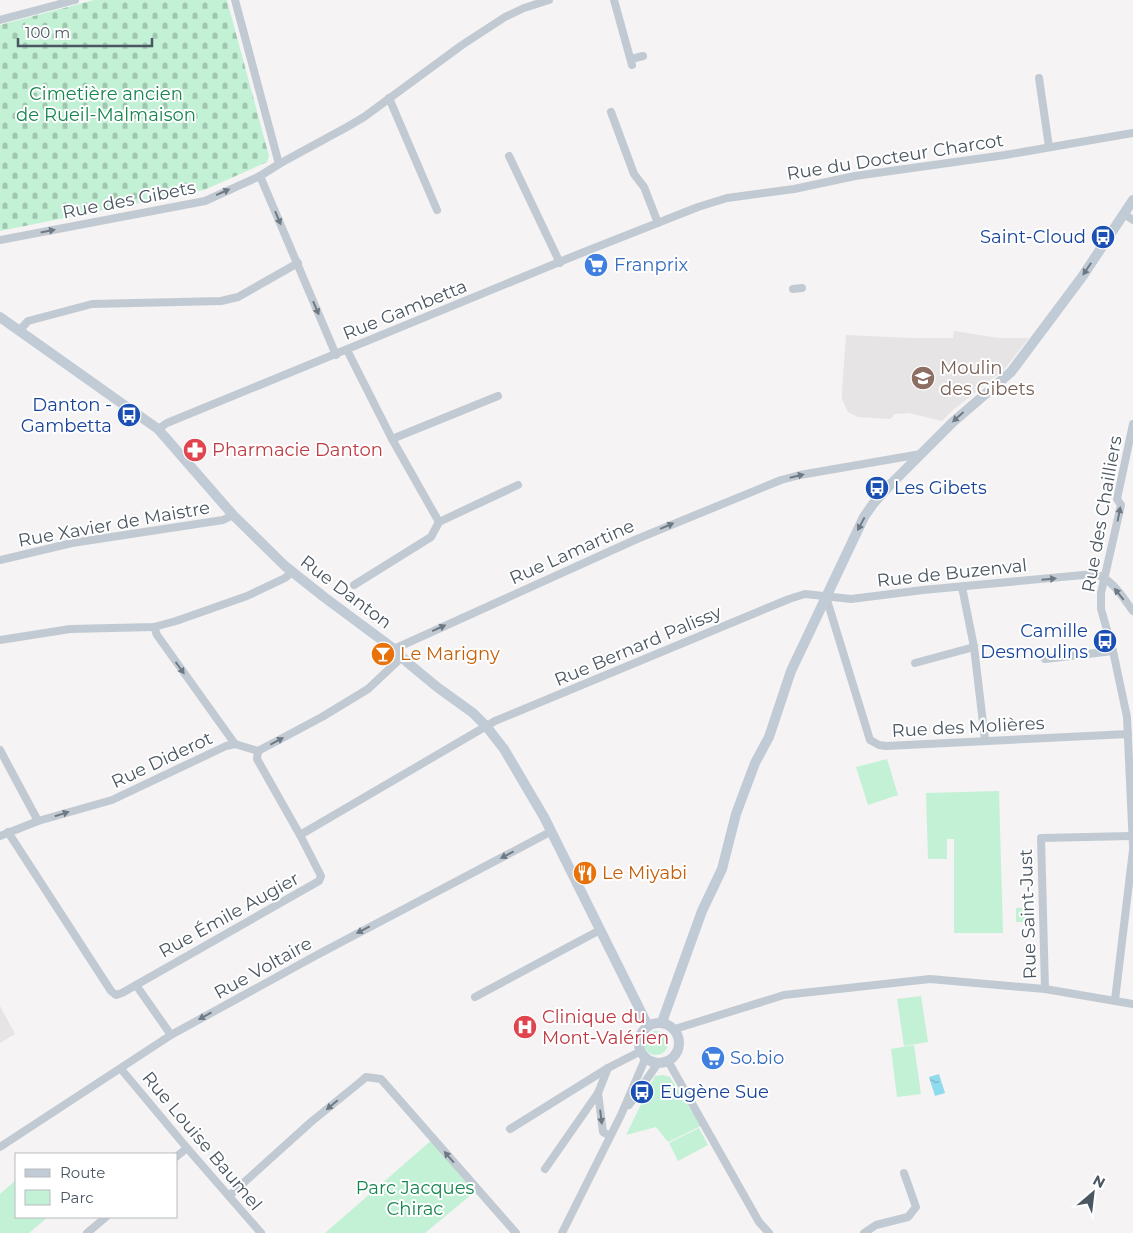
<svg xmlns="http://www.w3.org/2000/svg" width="1133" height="1233" font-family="Montserrat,sans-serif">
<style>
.education{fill:#e6e4e5}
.green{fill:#c3f1d5}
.cemetery{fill:url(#cemetery-stones)}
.water{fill:url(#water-ripples)}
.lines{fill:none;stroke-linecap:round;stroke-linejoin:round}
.street{stroke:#c1cad2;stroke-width:8}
.secondary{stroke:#c1cbd6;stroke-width:10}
.oneway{fill:#6e7983}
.oneway2{fill:#6e7984}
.labels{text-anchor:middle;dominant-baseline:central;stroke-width:4;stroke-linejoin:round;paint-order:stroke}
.park-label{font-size:18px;fill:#17864f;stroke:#fff}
.street-label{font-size:18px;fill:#4a5661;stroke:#fff}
.transit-label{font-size:18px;fill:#164399;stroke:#fff;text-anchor:end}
.shop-label{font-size:18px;fill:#366cbe;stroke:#fff;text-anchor:start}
.education-label{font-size:18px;fill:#785e54;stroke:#fff;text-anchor:start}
.health-label{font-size:18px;fill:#be3a42;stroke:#fff;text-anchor:start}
.food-label{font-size:18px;fill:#c56008;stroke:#fff;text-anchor:start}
</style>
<defs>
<pattern id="cemetery-stones" width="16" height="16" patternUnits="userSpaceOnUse" patternTransform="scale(1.25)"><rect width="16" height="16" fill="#c3f1d5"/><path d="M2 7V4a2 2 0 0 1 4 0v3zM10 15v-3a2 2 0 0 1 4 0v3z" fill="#a0c6b0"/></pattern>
<pattern id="water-ripples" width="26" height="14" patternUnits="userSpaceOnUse" patternTransform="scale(1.25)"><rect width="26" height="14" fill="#90daee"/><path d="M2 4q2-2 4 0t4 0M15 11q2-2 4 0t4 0" fill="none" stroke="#78b4c4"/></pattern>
</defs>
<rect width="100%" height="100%" fill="#f5f3f3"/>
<g class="education">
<path d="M954,331l45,7h30l-25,32 -51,40 -11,11 -33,-8 -14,1 -5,5 -32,-2 -10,-5 -6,-13v-7l4,-57 65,3h42z"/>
<path d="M0,1006l15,28 -15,9z"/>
</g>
<g class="green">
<path d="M887,759l11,36 -30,10 -12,-38z"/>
<path d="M999,791l4,142h-49v-94h-7v20h-19l-2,-66z"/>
<rect x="1016" y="908" width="13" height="14"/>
<path d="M921,996l7,46 -24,4 -7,-47z"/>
<circle cx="656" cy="1043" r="12"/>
<path d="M914,1045l7,49 -24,3 -6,-48z"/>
<path d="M663,1075l7,2 31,49 -33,16 -12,-15 -30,8 29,-59z"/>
<path d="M699,1128l9,17 -30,16 -9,-18z"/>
<path d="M433,1139l45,50 -53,44h-100z"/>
<path d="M16,1180v37h32l-19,16h-29v-39z"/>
</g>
<path class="cemetery" d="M94,0h133l42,156 -2,6 -63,28 -204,41v-206z"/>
<path class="water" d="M939,1074l6,19 -10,3 -6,-19z"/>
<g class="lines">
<g class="street">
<path d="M235,0l44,164"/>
<path d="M614,0l18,65"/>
<path d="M0,20l75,-20"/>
<path d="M631,59l12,-3"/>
<path d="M1039,78l10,69"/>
<path d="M389,98l48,112"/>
<path d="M611,112l23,62 10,13 14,36"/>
<path d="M509,156l51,107"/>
<path d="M260,176l76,179"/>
<path d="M1124,214l9,6"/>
<path d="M0,240l205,-39 55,-25 19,-12 68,-37 17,-10 98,-72 43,-28 19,-9 25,-8"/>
<path d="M793,289l9,-1"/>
<path d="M19,331l9,-10 64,-17 129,-3 17,-4 60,-34"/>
<path d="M347,350l45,89 47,83 -8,15 -77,48"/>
<path d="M1133,424l-16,75 4,6 -20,88v16l12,42 14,66 6,129"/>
<path d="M158,429l9,-6 407,-167 124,-49 29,-9 67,-9 61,-13 150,-21 128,-22"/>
<path d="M392,439l106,-43"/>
<path d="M439,522l79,-37"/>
<path d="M0,560l72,-17 151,-23 10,-5"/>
<path d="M962,587l12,60 11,93"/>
<path d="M826,597l44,143 9,5 7,1 242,-12"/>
<path d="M154,627l3,8 78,109"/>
<path d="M0,640l70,-11 84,-2 22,-6 71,-25 38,-18 7,-6"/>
<path d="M394,649l243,-110 144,-59 19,-5 121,-21"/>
<path d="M1045,659l68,-8"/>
<path d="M915,663l59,-16"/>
<path d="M0,750l38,71"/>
<path d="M258,751l-1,8 43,76"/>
<path d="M8,832l103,159 5,4 6,-2 197,-112 2,-5 -21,-41 195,-114 294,-122 16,-5 46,5 72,-9 171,-16c18,4 29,24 39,37"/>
<path d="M0,836l38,-15 74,-21 114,-54 9,-2 23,7 64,-34 46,-28 34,-32"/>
<path d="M136,985l35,50"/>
<path d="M1045,989l-4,-151 90,-2"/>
<path d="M475,997l125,-67"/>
<path d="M1115,1000l18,-150"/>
<path d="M675,1029l109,-34 146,-16 115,10 88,15"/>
<path d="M668,1061l91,161 10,11"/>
<path d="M121,1069l66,79 74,85"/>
<path d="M598,1093l5,39 7,4"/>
<path d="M629,1105l29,-42"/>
<path d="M510,1129l98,-61 33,-17"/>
<path d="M0,1147l171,-112 144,-79 235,-124"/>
<path d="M176,1157l11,-9"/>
<path d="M545,1169l53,-76 10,-25"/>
<path d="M229,1196l82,-74 48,-39 7,-6 15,2 135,154"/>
<path d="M87,1233l19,-16"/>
<path d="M562,1233l59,-118 25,-58"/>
<path d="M864,1233l12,-8 32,-8 8,-10 -12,-34"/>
</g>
<g class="secondary">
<path d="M0,317l158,112 75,86 52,51 39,31 70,52 14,14 29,24 36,26 13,13 18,23 40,68 104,209"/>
<path d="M662,1022l40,-111 20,-42 14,-55 19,-51 14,-26 22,-66 73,-154 9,-13 17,-19 63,-63 58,-50 71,-95 51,-77"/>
<circle cx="659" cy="1043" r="20"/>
</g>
</g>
<defs><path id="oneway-solid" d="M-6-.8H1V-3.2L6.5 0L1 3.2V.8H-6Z" transform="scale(1.25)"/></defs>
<g class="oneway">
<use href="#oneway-solid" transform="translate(223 192) rotate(-24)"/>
<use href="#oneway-solid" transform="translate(278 218) rotate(67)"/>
<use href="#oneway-solid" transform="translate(48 231) rotate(-11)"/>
<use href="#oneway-solid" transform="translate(316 308) rotate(67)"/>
<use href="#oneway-solid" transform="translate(797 476) rotate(-13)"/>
<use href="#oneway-solid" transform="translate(1119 514) rotate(-79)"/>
<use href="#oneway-solid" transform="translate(667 526) rotate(-23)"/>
<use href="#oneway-solid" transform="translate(1049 579) rotate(-5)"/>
<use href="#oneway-solid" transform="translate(1119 594) rotate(-129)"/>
<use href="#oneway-solid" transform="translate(439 628) rotate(-24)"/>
<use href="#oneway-solid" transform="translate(180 668) rotate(54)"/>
<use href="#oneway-solid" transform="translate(277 741) rotate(-28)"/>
<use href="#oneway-solid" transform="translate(62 814) rotate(-17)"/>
<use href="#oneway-solid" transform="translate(507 855) rotate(152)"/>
<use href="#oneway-solid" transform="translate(363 930) rotate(152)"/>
<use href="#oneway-solid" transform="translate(205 1016) rotate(151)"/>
<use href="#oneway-solid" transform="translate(332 1105) rotate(140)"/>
<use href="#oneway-solid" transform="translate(601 1117) rotate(83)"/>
<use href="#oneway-solid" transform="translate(449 1157) rotate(-131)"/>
</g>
<g class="oneway2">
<use href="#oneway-solid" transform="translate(1087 269) rotate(124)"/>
<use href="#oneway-solid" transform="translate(958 417) rotate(138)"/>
<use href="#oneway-solid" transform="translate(861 524) rotate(118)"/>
</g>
<defs>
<g id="bus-disc" transform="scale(1.25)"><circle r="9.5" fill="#1a4fb4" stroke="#fff"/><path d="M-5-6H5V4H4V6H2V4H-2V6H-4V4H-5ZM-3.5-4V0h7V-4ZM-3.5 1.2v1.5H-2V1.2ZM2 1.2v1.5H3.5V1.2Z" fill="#fff"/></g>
<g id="supermarket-disc" transform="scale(1.25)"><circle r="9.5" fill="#3f7fe0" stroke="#fff"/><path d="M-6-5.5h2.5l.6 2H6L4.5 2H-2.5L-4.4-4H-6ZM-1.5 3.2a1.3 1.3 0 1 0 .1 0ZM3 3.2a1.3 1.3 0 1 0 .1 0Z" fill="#fff"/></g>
<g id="school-disc" transform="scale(1.25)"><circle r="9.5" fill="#8d6e63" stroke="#fff"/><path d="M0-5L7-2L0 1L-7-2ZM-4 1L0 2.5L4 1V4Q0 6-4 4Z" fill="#fff"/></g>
<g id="pharmacy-disc" transform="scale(1.25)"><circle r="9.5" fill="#e0444e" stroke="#fff"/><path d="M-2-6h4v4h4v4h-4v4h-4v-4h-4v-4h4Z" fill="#fff"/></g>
<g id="bar-disc" transform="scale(1.25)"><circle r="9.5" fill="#e8710a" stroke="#fff"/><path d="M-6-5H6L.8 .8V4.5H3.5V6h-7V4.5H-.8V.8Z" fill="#fff"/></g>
<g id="restaurant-disc" transform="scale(1.25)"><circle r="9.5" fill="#e8710a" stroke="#fff"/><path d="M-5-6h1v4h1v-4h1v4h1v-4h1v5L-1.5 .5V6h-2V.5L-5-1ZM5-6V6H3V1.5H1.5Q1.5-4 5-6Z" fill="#fff"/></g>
<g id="hospital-disc" transform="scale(1.25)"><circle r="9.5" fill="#e0444e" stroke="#fff"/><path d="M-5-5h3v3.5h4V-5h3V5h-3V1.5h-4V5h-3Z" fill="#fff"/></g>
</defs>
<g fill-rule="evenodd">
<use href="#bus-disc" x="1103" y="237"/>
<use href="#supermarket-disc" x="596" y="265"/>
<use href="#school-disc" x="923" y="378"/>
<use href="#bus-disc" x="129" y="415"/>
<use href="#pharmacy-disc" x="195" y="450"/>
<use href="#bus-disc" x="877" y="488"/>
<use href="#bus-disc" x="1105" y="641"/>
<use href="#bar-disc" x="383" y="654"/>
<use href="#restaurant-disc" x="585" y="873"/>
<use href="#hospital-disc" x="525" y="1027"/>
<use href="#supermarket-disc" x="713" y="1058"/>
<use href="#bus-disc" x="642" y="1092"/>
</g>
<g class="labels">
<g class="park-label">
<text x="106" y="94">Cimetière ancien<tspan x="106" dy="21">de Rueil-Malmaison</tspan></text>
<text x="415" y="1188">Parc Jacques<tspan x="415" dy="21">Chirac</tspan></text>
</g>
<g class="street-label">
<text transform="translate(895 157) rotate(-9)">Rue du Docteur Charcot</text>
<text transform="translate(129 200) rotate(-11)">Rue des Gibets</text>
<text transform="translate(405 310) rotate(-22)">Rue Gambetta</text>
<text transform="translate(1102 514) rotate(-80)">Rue des Chailliers</text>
<text transform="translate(114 524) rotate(-10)">Rue Xavier de Maistre</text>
<text transform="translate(572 552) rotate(-24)">Rue Lamartine</text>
<text transform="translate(952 573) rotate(-6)">Rue de Buzenval</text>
<text transform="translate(346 592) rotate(37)">Rue Danton</text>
<text transform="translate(638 646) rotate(-23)">Rue Bernard Palissy</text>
<text transform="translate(968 727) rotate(-3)">Rue des Molières</text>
<text transform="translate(162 760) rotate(-25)">Rue Diderot</text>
<text transform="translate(1028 914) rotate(-92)">Rue Saint-Just</text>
<text transform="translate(229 915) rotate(-29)">Rue Émile Augier</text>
<text transform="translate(263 968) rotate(-29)">Rue Voltaire</text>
<text transform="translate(202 1141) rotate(50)">Rue Louise Baumel</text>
</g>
<g class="transit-label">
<text x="1086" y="237">Saint-Cloud</text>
<text x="112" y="405">Danton -<tspan x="112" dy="21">Gambetta</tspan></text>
<text x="894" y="488" text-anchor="start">Les Gibets</text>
<text x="1088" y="631">Camille<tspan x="1088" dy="21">Desmoulins</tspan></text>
<text x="660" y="1092" text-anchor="start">Eugène Sue</text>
</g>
<g class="shop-label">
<text x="614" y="265">Franprix</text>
<text x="730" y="1058">So.bio</text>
</g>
<g class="education-label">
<text x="940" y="368">Moulin<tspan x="940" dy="21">des Gibets</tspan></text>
</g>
<g class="health-label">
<text x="212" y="450">Pharmacie Danton</text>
<text x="542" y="1017">Clinique du<tspan x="542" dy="21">Mont-Valérien</tspan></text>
</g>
<g class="food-label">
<text x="400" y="654">Le Marigny</text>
<text x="602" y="873">Le Miyabi</text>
</g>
</g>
<rect x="15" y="1153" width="162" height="65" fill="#ffffff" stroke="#b7bbc0"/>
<rect x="25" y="1169" width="25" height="8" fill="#c1cbd6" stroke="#b7bbc0"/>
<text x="60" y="1178" font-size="15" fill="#4a5661">Route</text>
<rect x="25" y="1190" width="25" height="15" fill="#c3f1d5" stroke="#b7bbc0"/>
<text x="60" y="1203" font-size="15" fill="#4a5661">Parc</text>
<g transform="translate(1093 1193) rotate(28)" stroke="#ffffff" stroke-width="4" paint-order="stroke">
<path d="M0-4L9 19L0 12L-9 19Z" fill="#4a5661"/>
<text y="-8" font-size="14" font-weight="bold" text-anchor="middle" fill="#4a5661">N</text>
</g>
<path d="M18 38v8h134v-8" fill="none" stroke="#4a5661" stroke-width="2.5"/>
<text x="25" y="38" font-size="15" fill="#4a5661" stroke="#ffffff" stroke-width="4" paint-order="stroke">100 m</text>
</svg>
